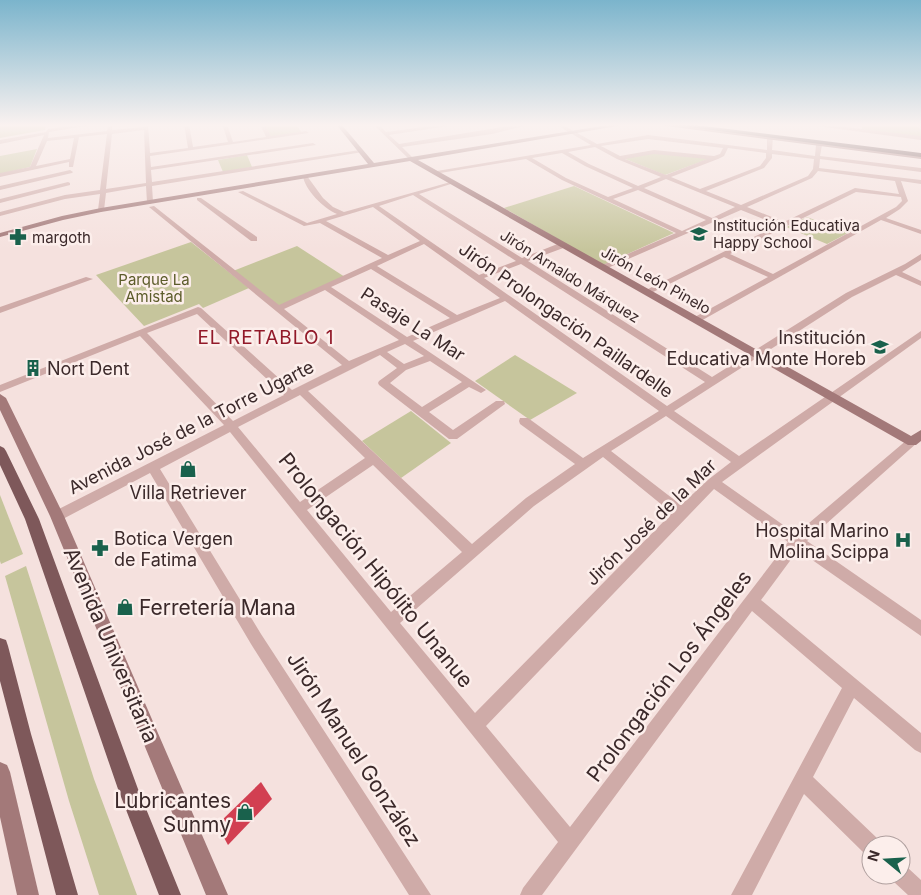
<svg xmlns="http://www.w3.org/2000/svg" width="921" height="895" font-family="Inter,sans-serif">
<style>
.green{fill:#c6c59c}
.building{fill:#d23f51}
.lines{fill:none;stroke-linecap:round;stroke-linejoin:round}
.street{fill:#cfaba8;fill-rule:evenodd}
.secondary{fill:#a37979;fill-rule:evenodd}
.primary{fill:#7e585a;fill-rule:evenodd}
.highway{fill:#5d3f41;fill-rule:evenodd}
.labels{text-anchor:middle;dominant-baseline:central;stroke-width:5;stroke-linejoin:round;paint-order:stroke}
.far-poi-label{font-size:15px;fill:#3b292a;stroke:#fceeeb;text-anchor:start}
.far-street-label{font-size:15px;fill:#3b292a;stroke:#fceeeb}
.far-park-label{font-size:15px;fill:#5c5c2a;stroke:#fceeeb}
.street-label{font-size:18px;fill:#3b292a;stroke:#fceeeb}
.poi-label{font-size:18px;fill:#3b292a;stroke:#fceeeb;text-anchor:end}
.neighbourhood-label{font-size:19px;letter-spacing:1px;fill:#921929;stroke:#fceeeb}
.near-street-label{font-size:21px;fill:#3b292a;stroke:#fceeeb}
.near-poi-label{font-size:21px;fill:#3b292a;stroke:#fceeeb;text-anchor:start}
</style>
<rect width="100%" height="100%" fill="#f5e1de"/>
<g class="green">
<path d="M0,124h46l-1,6 -45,8z"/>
<path d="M265,124h31l6,9 -31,4z"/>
<path d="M862,124h52l7,5v8l-59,-6z"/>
<path d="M37,149l-7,18 -30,7v-18z"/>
<path d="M654,153l57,5 -46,17 -42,-17z"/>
<path d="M247,155l5,12 -29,5 -5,-12z"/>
<path d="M574,186l100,47 -71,32 -99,-57z"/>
<path d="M807,217l41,16 -21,11 -41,-17z"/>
<path d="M191,242l58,46 -46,20 -4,-4 -55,22 -48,-51z"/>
<path d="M297,246l48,31 -67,30 -45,-36z"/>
<path d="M515,355l62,38 -47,27 -55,-39z"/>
<path d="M411,411l40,32 -50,35 -39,-37z"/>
<path d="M0,495l23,59 -22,10 -1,-3z"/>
<path d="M26,566l68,213 43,116h-38l-30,-94 -64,-225z"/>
</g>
<path class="building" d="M261,782l11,17 -44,46 -11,-20z"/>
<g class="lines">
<g class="street">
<path d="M83,124h15l-49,8 -1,6 59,-7 1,-5 2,-1 2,1v4l32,-3v-3h4l2,29 38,-5 -4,-24h5l4,23 35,-5 -6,-18h5l6,18 33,-5 -6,-13h5l6,12 35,-5 3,2 -159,23 1,11 162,-24 3,2 -165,25 1,12 208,-32 3,2 -211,34 1,16 -3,2 -3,-2 -1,-16 -40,7 -2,17 -3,2 -3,-2 2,-16 -35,5 -65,17v-4l65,-17 35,-5 7,-56 -28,3 -6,30h-4v-5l-69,15v-4l30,-6 14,-32 -44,9v-4l46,-8 2,-3zM144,130l2,53 -40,6 6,-55zM74,138l-4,21 -34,7 11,-25z"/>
<path d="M373,124h5l8,8 60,-8h16l-73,11 10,9 122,-20h11l-40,10 -90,13 12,12 -3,2z"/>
<path d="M555,124h6l36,20 51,-9 119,15v-13l3,-2 3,2 -1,13 43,6 1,-11 3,-2 3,2 -2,11 101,12v4l-101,-13 -1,9 102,12v4l-20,-3 7,20 -8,8 -14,9 35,12v4l-40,-14 -182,102h-6v-4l75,-41 -44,-20 -75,37 -7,-2 136,-67 -37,-15 -138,60 -4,-2 1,-2 76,-33 -114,-53 -36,-21 -92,15 -3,-2 160,-27zM648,139l75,9 -3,6 -6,2 -60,-6 -34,6 -19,-10zM595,147l22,12 44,18 -23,9 -49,-22 -21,-12zM728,148l38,5v5l-6,8 -60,23 -29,-12 47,-18 6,-3zM562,153l23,13 48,22 -25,9 -42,-19 -34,-20zM654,154l53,5 -41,16 -41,-16zM772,154l42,5 -1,10 -5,7 -67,29 -35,-14 58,-23 8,-10zM818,171l77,10 4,13 -44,-6 -71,34 -37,-15 65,-29zM666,179l69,28 -23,11 -68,-30zM638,190l68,30 -24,11 -69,-32zM856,192l45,5 1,4 -6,6 -123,67 -43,-20z"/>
<path d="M712,124h4v1l-2,1z"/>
<path d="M802,124h18l101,12v4z"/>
<path d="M915,124h6v4z"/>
<path d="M70,170l3,2 -1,1 -72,17v-4z"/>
<path d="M303,176h4l16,22 10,9 11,5 110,-31v2l-35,11 103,64 38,-15h6v4l-38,14 184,116 134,-84 59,-29 16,-10v6l-19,12 19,9v5l-25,-11 -44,22 -178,114 65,45 182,-125v7l-199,144 74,52 112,-95h8l2,3 -111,99 114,79v16l-123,-86 -37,50 160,133v20l-6,-3 -61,-52 -41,79 65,62 2,6h-9v11l-7,-3 -60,-59 -52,101h-21l111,-207 -90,-77 -210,284h-22l3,-7 35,-46 -328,-410 -70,37 101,165 170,261h-22l-158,-251 -101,-171 -89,47 -4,1 -4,-1 -2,-4 2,-4 171,-87 -84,-89 -140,56v-7l198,-78 3,1 91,82 50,-25 -193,-158 5,-1 125,99 103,-47 -62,-35 -16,3 -66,-34 5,-1 64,32 30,-9c-14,-6 -32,-24 -34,-38zM413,195l103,66 -37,14 -100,-69zM373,207l47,34 -32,14 -62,-34zM424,244l76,54 -43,17 -80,-49zM521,264l184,118 -38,24 -183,-128zM371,269l79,49 -43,19 -76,-50zM325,290l74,50 -50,21 -65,-52zM505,301l154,110 -76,47 -55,-40h-8l-1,3 1,3 55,40 -49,34 -54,46 -164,-153 72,-36 17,13 -18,13 -1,2 1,2 70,54h8l48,-35 -1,-3h-8l-43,29 -24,-18 40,-25 12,6 5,-3 -73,-49zM197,314l87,81 -51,26 -86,-88zM405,344l19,12 -20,8 -17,-12zM430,361l32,21 -40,25 -32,-24 16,-13zM300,395l65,63 -65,44 -62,-75zM666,416l65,46 -22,17 -28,26 -70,-54zM603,457l69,56 -197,200 -75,-90 134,-117zM373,465l89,87 -71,60 -84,-102zM714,489l74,53 -218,285 -84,-101z"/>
<path d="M68,182l2,1v2l-70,18v-4z"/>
<path d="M197,198h4l56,39v4h-6l-54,-41z"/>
<path d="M86,277l7,2 -93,34v-6z"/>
<path d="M901,865l7,3 13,12v15h-13l-14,-13 -3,-7h10z"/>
</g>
<g class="secondary">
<path d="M336,124h5l33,39 240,-39h15l-211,36 493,276 10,-6v11l-5,4h-8l-498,-284 -309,51 -38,8 -63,17v-4l62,-17 39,-8 267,-44z"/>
<path d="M651,124h19l251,31v4z"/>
<path d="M0,394l6,4 58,118 164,379h-22l-156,-379 -50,-106z"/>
<path d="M0,762l7,3 3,7 29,123h-22l-17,-78z"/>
</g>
<g class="primary">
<path d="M0,446l4,2 2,3 33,68 99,270 43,106h-22l-41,-106 -93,-270 -25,-54z"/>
<path d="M0,638l6,2 2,6 23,88 47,161h-22l-56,-214z"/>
</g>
<path class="highway" d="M666,124h22l233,29v4z"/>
</g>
<linearGradient id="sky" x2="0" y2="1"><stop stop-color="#7bb4cc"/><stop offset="0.5" stop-color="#faf2f0"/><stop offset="1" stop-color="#faf2f0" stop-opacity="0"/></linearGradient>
<rect width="921" height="250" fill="url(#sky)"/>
<defs>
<g id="school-bare" transform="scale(1.35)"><path d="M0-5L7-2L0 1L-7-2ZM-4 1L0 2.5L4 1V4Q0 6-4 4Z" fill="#19614c" stroke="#fceeeb" stroke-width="2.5" paint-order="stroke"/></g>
<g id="pharmacy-bare" transform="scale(1.35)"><path d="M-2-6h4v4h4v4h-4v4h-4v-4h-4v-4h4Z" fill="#19614c" stroke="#fceeeb" stroke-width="2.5" paint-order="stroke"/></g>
<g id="building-bare" transform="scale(1.35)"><path d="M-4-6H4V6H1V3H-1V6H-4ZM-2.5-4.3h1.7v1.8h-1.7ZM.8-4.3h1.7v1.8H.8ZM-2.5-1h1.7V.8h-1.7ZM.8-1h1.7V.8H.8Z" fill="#19614c" stroke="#fceeeb" stroke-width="2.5" paint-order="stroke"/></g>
<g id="shop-bare" transform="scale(1.35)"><path d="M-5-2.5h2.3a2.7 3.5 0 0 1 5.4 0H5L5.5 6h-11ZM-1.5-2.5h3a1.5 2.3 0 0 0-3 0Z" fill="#19614c" stroke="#fceeeb" stroke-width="2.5" paint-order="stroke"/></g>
<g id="hospital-bare" transform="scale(1.35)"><path d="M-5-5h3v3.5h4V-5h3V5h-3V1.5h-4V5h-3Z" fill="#19614c" stroke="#fceeeb" stroke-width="2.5" paint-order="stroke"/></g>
</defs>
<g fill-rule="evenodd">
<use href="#school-bare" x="699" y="234"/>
<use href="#pharmacy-bare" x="18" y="237"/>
<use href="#school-bare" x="880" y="347"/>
<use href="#building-bare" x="33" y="368"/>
<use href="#shop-bare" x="188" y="469"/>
<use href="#hospital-bare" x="903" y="540"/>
<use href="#pharmacy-bare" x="100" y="548"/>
<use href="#shop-bare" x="125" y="607"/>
<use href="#shop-bare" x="245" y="812"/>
</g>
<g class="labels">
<g class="far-poi-label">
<text x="713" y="225">Institución Educativa<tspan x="713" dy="17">Happy School</tspan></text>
<text x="32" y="237">margoth</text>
</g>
<g class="far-street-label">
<text transform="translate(570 276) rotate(32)">Jirón Arnaldo Márquez</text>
<text transform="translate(656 280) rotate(29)">Jirón León Pinelo</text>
</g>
<g class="far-park-label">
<text x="154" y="279">Parque La<tspan x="154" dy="17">Amistad</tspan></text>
</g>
<g class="street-label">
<text transform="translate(566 320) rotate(35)">Jirón Prolongación Paillardelle</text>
<text transform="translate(413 324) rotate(33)">Pasaje La Mar</text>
<text transform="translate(191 427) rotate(-27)">Avenida José de la Torre Ugarte</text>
<text transform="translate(651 522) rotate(-44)">Jirón José de la Mar</text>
</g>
<g class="poi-label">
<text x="866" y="337">Institución<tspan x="866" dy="21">Educativa Monte Horeb</tspan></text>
<text x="47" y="368" text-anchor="start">Nort Dent</text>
<text x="188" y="492" text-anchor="middle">Villa Retriever</text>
<text x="889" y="530">Hospital Marino<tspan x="889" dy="21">Molina Scippa</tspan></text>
<text x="114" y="538" text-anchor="start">Botica Vergen<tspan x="114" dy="21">de Fatima</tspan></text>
</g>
<g class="neighbourhood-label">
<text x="266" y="337">EL RETABLO 1</text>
</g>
<g class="near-street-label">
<text transform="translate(376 570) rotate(51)">Prolongación Hipólito Unanue</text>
<text transform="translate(111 645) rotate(67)">Avenida Universitaria</text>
<text transform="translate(669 676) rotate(-53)">Prolongación Los Ángeles</text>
<text transform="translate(354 749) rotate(57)">Jirón Manuel González</text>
</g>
<g class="near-poi-label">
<text x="139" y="607">Ferretería Mana</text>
<text x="231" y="800" text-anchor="end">Lubricantes<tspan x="231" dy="24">Sunmy</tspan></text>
</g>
</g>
<g transform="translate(886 860) rotate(288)"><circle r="24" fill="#fceeeb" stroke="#af9f9e"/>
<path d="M0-4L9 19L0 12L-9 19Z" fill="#19614c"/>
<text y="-8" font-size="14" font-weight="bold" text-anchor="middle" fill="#3b292a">N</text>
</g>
</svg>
